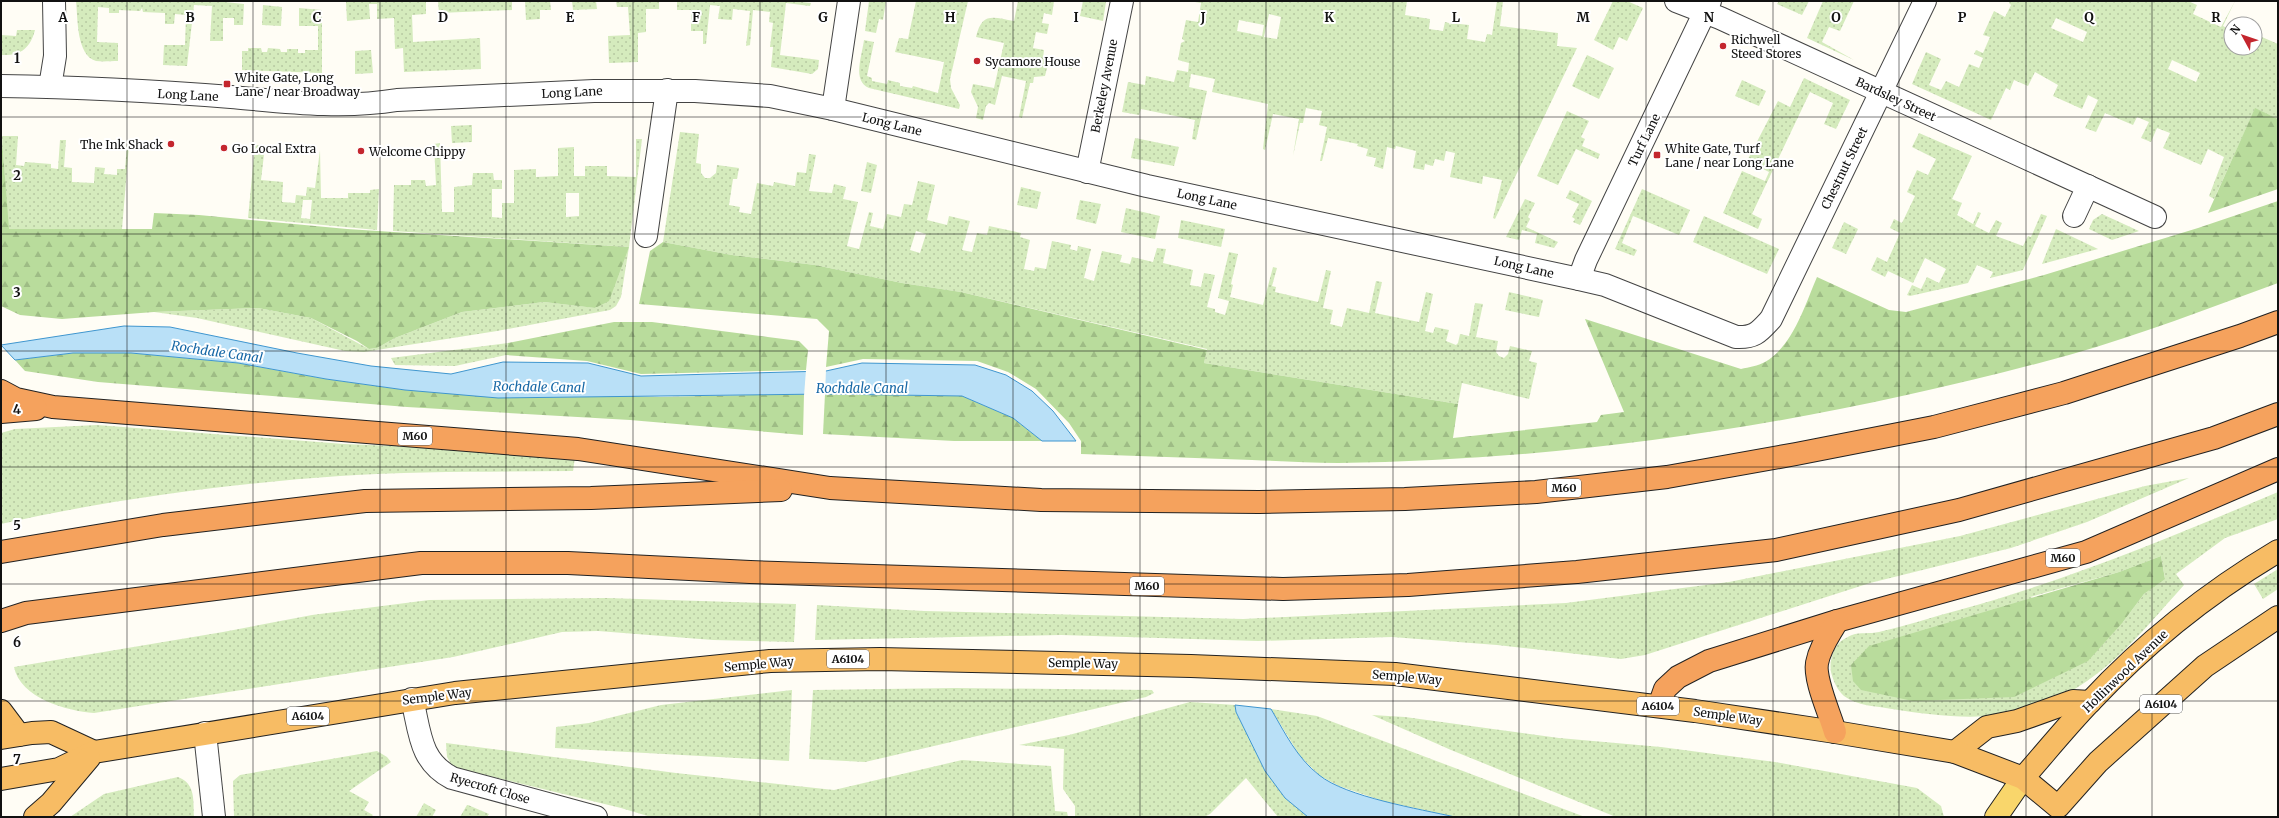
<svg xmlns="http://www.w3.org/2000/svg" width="2279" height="818" font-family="Merriweather,serif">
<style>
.grass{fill:url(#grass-dots);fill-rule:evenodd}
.forest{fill:url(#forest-firs)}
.water{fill:#b9e0f7;stroke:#3f96cf}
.pier{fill:#fffdf5}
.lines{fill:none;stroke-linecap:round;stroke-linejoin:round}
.minor-casing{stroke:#444;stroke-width:24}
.tertiary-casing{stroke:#444;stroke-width:24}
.primary-casing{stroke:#222;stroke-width:24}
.trunk-casing{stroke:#222;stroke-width:24}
.motorway-casing{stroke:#222;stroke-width:24}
.minor{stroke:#fff;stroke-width:22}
.tertiary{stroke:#fff;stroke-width:22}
.primary{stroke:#f9d66b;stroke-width:22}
.trunk{stroke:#f7bc64;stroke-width:22}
.motorway{stroke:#f5a25d;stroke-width:22}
.grid{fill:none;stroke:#111;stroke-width:1;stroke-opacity:0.55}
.poi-dot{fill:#c4262e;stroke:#fff;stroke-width:1.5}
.labels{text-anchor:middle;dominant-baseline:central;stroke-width:4;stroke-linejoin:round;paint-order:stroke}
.shield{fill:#fff;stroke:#585858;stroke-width:1}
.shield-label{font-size:11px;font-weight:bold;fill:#111}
.poi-label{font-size:12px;fill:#111;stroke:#fff;text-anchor:start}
.street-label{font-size:12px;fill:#111;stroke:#fff}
.water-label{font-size:13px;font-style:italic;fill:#1768a6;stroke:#fff}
.grid-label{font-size:13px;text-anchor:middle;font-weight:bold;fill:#111;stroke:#fff;stroke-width:4;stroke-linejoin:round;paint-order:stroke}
</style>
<defs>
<pattern id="grass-dots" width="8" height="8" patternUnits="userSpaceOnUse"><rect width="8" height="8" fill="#d5ebbd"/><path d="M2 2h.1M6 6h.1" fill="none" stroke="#b6c8a1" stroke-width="1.8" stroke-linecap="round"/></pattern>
<pattern id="forest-firs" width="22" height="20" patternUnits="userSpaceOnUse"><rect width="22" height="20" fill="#b9dc9c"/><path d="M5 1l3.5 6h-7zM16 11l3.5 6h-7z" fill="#9ebc85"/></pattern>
</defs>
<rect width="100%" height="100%" fill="#fffdf5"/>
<g class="grass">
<path d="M76,1h139l29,3 -1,21h-9v-7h-11v23h-13l2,-35 -18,-1 -7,61 -24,-1 1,-20h21l1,-30 -11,-1 -1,10h-9v-11l-22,-1 -1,-4 -2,3 -21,-1v3h-10v-5l-11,-1 -1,35 21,1v18c-7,0 -15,1 -22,0 -20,-6 -18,-43 -20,-60z"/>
<path d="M336,1h90v13l-14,1 1,27 67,-4 1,31 -77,3 -1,-24 -8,1 -1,-31 -17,1v-15h-8l1,15 -23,2 -1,-19z"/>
<path d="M438,1h74v9l-73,3z"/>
<path d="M525,1h25l1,9h-11v9l-14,1z"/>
<path d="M572,1h24l1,8 -24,1z"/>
<path d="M616,1h43v8h-13v23l-8,1v29l-29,1 -1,-27 22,-1 -2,-28h-11z"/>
<path d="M677,1h117l17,2 -1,3 -24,-3 -6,52 39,5 -1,9 -6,5 -41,-7 2,-20h-3l3,-24 -4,-1 1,-10 -17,-2 -3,35 -4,1 4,-35 -17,-2 -1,11 -14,-1 2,-13 -10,-1 -4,39h-3v-13h-12v-21h-14z"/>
<path d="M869,1h17l-3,19 -4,-1 -3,14 -11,-2z"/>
<path d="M916,1h52l-18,78 1,9 9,17 -1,4 -90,-21c-17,-7 -7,-32 -5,-48l10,2 -7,34 5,2v3l15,3 1,-4 12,3v3l12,2 1,-2 25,7 6,-31 -49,-10 4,-14 9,1z"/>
<path d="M1018,1h36l-2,14 -8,-2 -2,10 7,1 -2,10 -11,-2 -3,16 11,2 -1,8 29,7v4l-24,-5 -3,12 -11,1 -1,6h-3l-8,35 -3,-1 7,-36 -24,-5 -7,29 -6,-2 -3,3 -3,14 -7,-2 2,-11 -7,-15 2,-8 21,4 10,-45 -28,-6c6,-26 18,-19 38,-16z"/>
<path d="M1083,1l23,1 -3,19 -23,-5z"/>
<path d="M1189,1h218l-2,14 25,4 -1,10 14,2 2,-9 4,1 1,2 1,-2 18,2 -2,14 18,3 2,-8 5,1 5,-34h6l-3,25 58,7 -1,13 20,2 -82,171 -2,-1 9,-38 -19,-4 -1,8 -32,-7 5,-24 -9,-2 -2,10 -9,-2 -2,7 -8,-2 -1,6 -11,-2 3,-17 -20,-5 -1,3 -8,-2 -4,22 -9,-3 2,-8 -10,-2 2,-7 -11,-3 1,-2 -30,-6 -6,23h-2l7,-34 -8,-2 3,-14 -16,-3 -3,15h-3l-7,33 6,-37 -26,-5 -8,36 -2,-1 5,-45 -56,-12 3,-13 -24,-5 -2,13 18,4 -11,49 -4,-1 3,-19 -54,-11 -2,6 -17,-3 6,-30 17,3 1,-9 28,6 3,-12 11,2 1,-9 -11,-3 3,-17 4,-2 -3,-2 4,-19 12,2 3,-19zM1269,14l12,3 -4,22 -13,-2zM1239,20l25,5 -2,11 -25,-5z"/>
<path d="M1613,1h14l16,7 -16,33 -8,-4 -6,13 -19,-10z"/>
<path d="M1779,1h30l-7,14 -25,-11z"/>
<path d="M1823,1h31l-14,30 -11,-4 -7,15 32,18 -47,-22z"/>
<path d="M2010,1h178l9,4 -4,9 28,13 14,-26 -12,25 8,4v18h24v-14l23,10v75l-23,-10 -41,90 -5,-3 15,-39 -16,-8 -7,16 -38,-17 7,-15 -13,-5 -6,14 -10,-4 8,-16 -12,-5 -4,8 -28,-12 -9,19 -11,-4 13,-28 -10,-5 -6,14 -29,-13 5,-11 -23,-13 -7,14 -14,-6 -4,10 -4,-2 -15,32 -79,-36 14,-32 15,7 -12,26 12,5 5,-9 13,6 10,-23 10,4 4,-10 -9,-4 2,-4 7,3 7,-16 -7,-2 11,-24 11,6 6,-12 -2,-2zM2056,18l31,14 -4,10 -32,-14zM2172,60l28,13 -4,9 -28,-13z"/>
<path d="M263,5l19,2 -1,19 -19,-1z"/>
<path d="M299,8l23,2v63l-80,-3v-19h6v-3h13l1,4h5l1,-4 12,1 1,3h6v-3h11v4h7v-3h13v-24h-19z"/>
<path d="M17,30h18c-5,19 -15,26 -34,25v-20l15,1z"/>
<path d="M371,50l2,23 -18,1v-23z"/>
<path d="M1587,55l27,13 -15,31 -27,-13z"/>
<path d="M1804,78l46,22 -14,29 -12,-5 9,-21 -23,-11 -58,122 10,5 -4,10 -35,-16 19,-42 23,10 4,-9 -22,-11 31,-60 12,6z"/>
<path d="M1742,80l24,11 -7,15 -24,-10z"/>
<path d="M1567,111l22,10 -8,16 4,2 -3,7 18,8 -2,5 -22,-10 -18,36 -21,-9z"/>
<path d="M472,125v17l-20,1 -1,-17z"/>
<path d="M680,132l19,2 -3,29 5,1v9l4,5h5l6,-5 1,-8 22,3 -2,11h-4l-4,26 11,2 -1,5 12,2 6,-31 16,3 1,-4 21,4 2,-14 9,1 3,-19 7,1 -7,36 23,2 2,-9 12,3 -3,12 15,3 -11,44 12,3 10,-37 4,1 -3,13 13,3 4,-15 14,3 3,-13 8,1 6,-24 17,4 -8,35 20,5 2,-9 21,5 -8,29 10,2 5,-19 10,2 2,-9 32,7 -1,4 10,3 -6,29 10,2 1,-4 11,2 6,-28 19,4 -1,4 7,2 1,-5 13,3 -7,29 10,3 8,-30 20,4 -2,7 10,2 2,-7 21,5 4,-14 9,1 -3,14 30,7 -3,15 11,2 3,-14 11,2 -8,32 8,2v3l10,3 4,-14 -11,-3 11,-46 9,2 -7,30 2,1 -3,12 33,8 10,-38 4,1 -5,18 4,1 -1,5 43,10 8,-32 5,1 -8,37 10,2 -3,14 12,3 5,-19 22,5 7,-32 6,1 -7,31 44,9 7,-30 7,2 -8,37 8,2 2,-6 14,3 -3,11 10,4 2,-2 2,-9 9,2 6,-33 8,1 -7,33 22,4 -2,11 3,4 5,2 4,-4 2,-8 22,5 -3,10 8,2 -8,36 -67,-16 -4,21 -254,-41 3,-14 -246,-57 -59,-9 -87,-18 -83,-10 -69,-13zM916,231l10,3 -6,19 -10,-3z"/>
<path d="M1919,133l53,23 -20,43 10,4 -5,12 16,9 5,-12 3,1 -6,13 14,7 7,-13 6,3 -6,13 27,10 5,-10 3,1 10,-23 6,2 -24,54 -33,8 3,-6 -16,-7 -9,18 -58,13 -3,-1 5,-10 9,4 6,-12 12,6 7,-14 -21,-11 -12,25 -25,-12 -3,6 -14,-7 6,-13 10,5 13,-29 -10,-5 4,-9 8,4 13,-27 -8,-4 10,-22 11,5 8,-16 -24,-12z"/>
<path d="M2,136h16l-2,29 8,1 1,-4 26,2v4l7,1 2,-29h6l-2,27 8,1v14l22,1 1,-16 10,1 -1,6 13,1v-6h8l2,-24h2l-7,84h-114z"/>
<path d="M1135,138l44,9 -5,19 -43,-8z"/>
<path d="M636,139h6l-13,108 -8,50 -5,9 -6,4 -113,21 -133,21 -19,-1 -148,-33 -43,-6 104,-4 53,10 58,31 8,-1 18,-10 67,-26 82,-10 52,6 33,-61 -236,-16 1,-46h17v-5h14l1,6 10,-1 -2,-41 6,-1 2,69h12v-25l18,-2 1,-12h20l1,7h8v9h-10v28l10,1v-15h12v-33l22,-1v8l22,-1v-28l16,-1v29h11v-10h22v10l29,1zM566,193h13v23l-13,1z"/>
<path d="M255,145l10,1 -4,34 22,2 -1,20 13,1 1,-8 10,1 1,-9 8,1 5,-38 1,48h27v-5h22v-3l9,-1 -2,41 -129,-12zM303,200h9l-2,19 -9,-1z"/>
<path d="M867,162l10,3 -6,28 -10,-2z"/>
<path d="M1021,187l20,5 -4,17 -20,-4z"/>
<path d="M1642,189l48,21 -11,25 -46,-19 -11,27 15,7 -3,6 -19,-7z"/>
<path d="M1570,190l22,11 -12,24 -7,-3 2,-3 -3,-2 7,-13 -13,-6z"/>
<path d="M1525,199l10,4 -7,14 2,2 -4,8 32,15 -4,6 -19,-5 2,-9 -15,-4 -3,10 -13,-3z"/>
<path d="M1080,200l21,4 -5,20 -20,-5z"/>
<path d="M1126,208l34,8 -5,23 -34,-7z"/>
<path d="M2102,214l37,17 -27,9 -23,-11 4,-9z"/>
<path d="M1704,216l75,33 -12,25 -74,-32z"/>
<path d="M1181,220l44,9 -4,18 -43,-9z"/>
<path d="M1844,222l14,7 -12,25 -14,-6z"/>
<path d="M2056,229l42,20 -56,15z"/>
<path d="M1509,292l34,8 -4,17 -34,-7z"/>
<path d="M508,343l-2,12 -51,11 -60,-1 -4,-7z"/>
<path d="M97,425l247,19 122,5 109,8 -2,14c-78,1 -156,0 -233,5 -114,8 -228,23 -339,48v-91l14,-4z"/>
<path d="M2189,478l-102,44 -76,26 -141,35 -225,72 -24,4 -124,-14 -105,-8 -134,4 -197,-6 -246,5 2,-35 107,6 319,8 323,-16 163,-21 231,-46 185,-50z"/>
<path d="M2278,492v27l-53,19 -49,36 8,11c-46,51 -86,104 -155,124 -46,13 -91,7 -137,0 -16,-3 -35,-3 -48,-13 -7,-6 -11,-16 -13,-24 -2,-10 2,-23 9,-30 2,-2 9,-6 12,-7 8,-3 18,-1 27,-3 27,-6 53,-15 80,-22 109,-30 215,-74 319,-118zM2161,556l4,22 -21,16 -21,28 -93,-25 89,-25z"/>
<path d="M2278,569v20l-15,10 -9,-15z"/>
<path d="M607,598l189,6 -2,38 -81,-2 -115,-9 -36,1 -109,25 -359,56c-27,-2 -74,-15 -80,-46l209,-35 89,-17 117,-15z"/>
<path d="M955,688l197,2 2,3 -8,4 -281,65 -56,-3 4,-69z"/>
<path d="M792,690l-3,71 -234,-13 1,-21 33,-4 72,-18z"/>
<path d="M1190,702l45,3 1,7 29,59 20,27 23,19h-30l-32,-39 -36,36 -6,3h-129v-11l-12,-17 1,-40 -45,-4 50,-10z"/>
<path d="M1271,709l46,7 268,101h-130l-72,-16 -44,-15 -19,-10 -20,-20z"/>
<path d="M1372,715l33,2 154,21 102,9 114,15 142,26 24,18 3,11h-328l-165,-67z"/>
<path d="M446,743l230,30 158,17 128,-30 89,6 4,45 12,1 1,5h-417l-30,-9 -168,-41 -6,-10z"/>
<path d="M377,751l10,6 4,5 -42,29 20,11 -5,8 9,5 -2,2h-137l-1,-36 7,-6z"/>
<path d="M178,777c18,7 15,23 16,40h-124l34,-23z"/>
<path d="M424,803l12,7 -4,7h-16z"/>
<path d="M467,805h1l21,9 -2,3h-27z"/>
</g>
<g class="forest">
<path d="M2255,108l23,11v70l-70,24z"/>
<path d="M1,126l8,103h143l2,-16 45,2 148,14 282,18 -20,54 -14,7 -51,-6 -82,10 -67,26 -18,10 -8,1 -12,-8 -46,-23 -53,-10 -104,4 -92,7 -42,-4 -19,-9z"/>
<path d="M2278,201v82c-69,25 -138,52 -209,72 -238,65 -483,105 -731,108 -28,0 -57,-2 -86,-3 -57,-2 -114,-4 -171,-6v-13l-12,-18 -33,-34 -28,-17 -31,-11 -114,-2 -37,8 3,-36 -12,-12 -178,-15 11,-53 13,-9 69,13 83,10 87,18 59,9 246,58 -3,13 254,41 -5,34 144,-16 4,-7 23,-3 -39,-93 156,50c8,-2 17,-3 24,-7 28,-16 40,-57 52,-85l72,33 17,2 138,-37 154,-47z"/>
<path d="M614,322h38l147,19 9,9 -2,20 -165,4 -54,-13 -81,-6 2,-12z"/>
<path d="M73,353h58l107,10 88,16 79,11 255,7 144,-3 -1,41 -173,-15 -223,-13 -309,-25 -73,-11 -10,-11z"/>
<path d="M825,394l137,2 51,22 29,23h-88l-131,-7z"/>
<path d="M2161,556l4,23 -21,15 -21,28 -35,39 -74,36 -101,4 -52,-11 -8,-9 -2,-16 18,-19 250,-74z"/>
</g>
<g class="water">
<path d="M124,326l46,1 127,26 74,13 80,8 52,-12 85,1 53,13 185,-5 36,-8 113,2 31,10 26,16 21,20 23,30h-34l-29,-23 -51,-22 -137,-2 -327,4 -93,-8 -79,-11 -88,-16 -107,-10h-58l-58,7 -14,-15z"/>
<path d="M1235,705l36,4c14,24 26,49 48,66 27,22 101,34 136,42h-147l-23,-19 -20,-27 -29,-59z"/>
</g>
<path class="pier" d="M826,369l-1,27h-21l2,-26z"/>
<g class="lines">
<g class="minor-casing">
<g id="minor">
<path d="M1676,1l44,17 435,199"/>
<path d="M50,87l5,-31 -1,-55"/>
<path d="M833,109l16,-108"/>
<path d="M1087,172l35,-171"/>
<path d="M2074,216l14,-30"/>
<path d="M646,236l21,-146"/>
<path d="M1579,279l26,6 131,52c19,1 23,-5 35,-18l154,-318"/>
<path d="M412,699c8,32 7,62 40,79l144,39"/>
<path d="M205,733l9,84"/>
</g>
</g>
<g class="tertiary-casing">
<path id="tertiary" d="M1,86c77,1 154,5 230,11 56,5 111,12 166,3l197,-9h101l75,5 63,13 314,77 432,93 7,-19 124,-259"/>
</g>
<g class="primary-casing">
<path id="primary" d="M1996,817l27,-39"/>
</g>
<g class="trunk-casing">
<g id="trunk">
<path d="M1,711l18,24"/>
<path d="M1,738l31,-5 19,-1 43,20"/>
<path d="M1955,752l32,-25 30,-6 56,-20 17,1"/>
<path d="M2023,778c22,-25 43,-51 66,-75 55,-59 120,-111 189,-152"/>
<path d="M1,779l58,-10 35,-17 361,-59 315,-32 110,-2 311,7 204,8 300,37 140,21 120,20 68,26 35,29 40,-45 107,-96 73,-49"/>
<path d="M35,817l16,-14 38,-45"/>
</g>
</g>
<g class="motorway-casing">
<g id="motorway">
<path d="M1,391l15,8 37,8 525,42 252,39 211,12 218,2 146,-3 131,-7 131,-15 129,-23 138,-27 130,-34 176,-57 38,-14"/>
<path d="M1,412l35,-3"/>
<path d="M1,552l162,-27 202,-24 226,-3 190,-8"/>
<path d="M1,621l25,-8 395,-50h147l182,9 533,17 125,-4 169,-13 199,-22 183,-40 255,-72 64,-24"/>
<path d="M1659,706l6,-17 13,-12 31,-16 128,-40 249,-69 192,-83"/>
<path d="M1835,732c-5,-18 -21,-52 -18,-69 3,-16 13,-29 20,-42"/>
</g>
</g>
<use href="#minor" class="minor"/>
<use href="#tertiary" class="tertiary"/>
<use href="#primary" class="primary"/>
<use href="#trunk" class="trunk"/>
<use href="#motorway" class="motorway"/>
</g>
<path class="grid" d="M127,1v816M253,1v816M380,1v816M506,1v816M633,1v816M760,1v816M886,1v816M1013,1v816M1140,1v816M1266,1v816M1393,1v816M1519,1v816M1646,1v816M1773,1v816M1899,1v816M2026,1v816M2152,1v816M1,117h2277M1,234h2277M1,351h2277M1,467h2277M1,584h2277M1,701h2277"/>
<g class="poi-dot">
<circle cx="1723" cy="46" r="4"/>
<circle cx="977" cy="61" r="4"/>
<rect x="223" y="80" width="8" height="8" rx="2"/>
<circle cx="171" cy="144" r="4"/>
<circle cx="224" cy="148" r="4"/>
<circle cx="361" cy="151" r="4"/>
<rect x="1653" y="151" width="8" height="8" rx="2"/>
</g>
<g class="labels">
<g class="shield">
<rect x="398" y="427" width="34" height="18" rx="3"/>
<rect x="1547" y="479" width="34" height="18" rx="3"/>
<rect x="2046" y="549" width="34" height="18" rx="3"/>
<rect x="1130" y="577" width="34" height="18" rx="3"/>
<rect x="827" y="650" width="42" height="18" rx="3"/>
<rect x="2140" y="695" width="42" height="18" rx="3"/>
<rect x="1637" y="697" width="42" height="18" rx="3"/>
<rect x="287" y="707" width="42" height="18" rx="3"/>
</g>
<g class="shield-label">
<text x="415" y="436">M60</text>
<text x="1564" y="488">M60</text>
<text x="2063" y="558">M60</text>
<text x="1147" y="586">M60</text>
<text x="848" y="659">A6104</text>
<text x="2161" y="704">A6104</text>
<text x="1658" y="706">A6104</text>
<text x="308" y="716">A6104</text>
</g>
<g class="poi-label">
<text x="1731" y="39">Richwell<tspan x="1731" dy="14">Steed Stores</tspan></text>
<text x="985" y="61">Sycamore House</text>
<text x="235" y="77">White Gate, Long<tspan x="235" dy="14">Lane / near Broadway</tspan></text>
<text x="163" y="144" text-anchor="end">The Ink Shack</text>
<text x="232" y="148">Go Local Extra</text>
<text x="1665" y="148">White Gate, Turf<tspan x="1665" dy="14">Lane / near Long Lane</tspan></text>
<text x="369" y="151">Welcome Chippy</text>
</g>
<g class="street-label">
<text transform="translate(1104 86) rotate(-79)">Berkeley Avenue</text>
<text transform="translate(572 92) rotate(-3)">Long Lane</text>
<text transform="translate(188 95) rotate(3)">Long Lane</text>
<text transform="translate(1896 99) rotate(25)">Bardsley Street</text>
<text transform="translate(892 124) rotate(14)">Long Lane</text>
<text transform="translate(1644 140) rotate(-64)">Turf Lane</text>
<text transform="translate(1844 168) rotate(-64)">Chestnut Street</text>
<text transform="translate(1207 199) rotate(12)">Long Lane</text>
<text transform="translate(1524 267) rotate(13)">Long Lane</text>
<text transform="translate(1083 663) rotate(1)">Semple Way</text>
<text transform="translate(759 664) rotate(-5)">Semple Way</text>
<text transform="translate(2125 671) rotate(-44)">Hollinwood Avenue</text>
<text transform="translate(1407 677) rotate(5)">Semple Way</text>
<text transform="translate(437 696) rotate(-7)">Semple Way</text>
<text transform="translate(1728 716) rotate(8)">Semple Way</text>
<text transform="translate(490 788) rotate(16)">Ryecroft Close</text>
</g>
<g class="water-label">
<text transform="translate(217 352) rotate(8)">Rochdale Canal</text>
<text transform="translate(539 387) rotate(1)">Rochdale Canal</text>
<text x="862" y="388">Rochdale Canal</text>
</g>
</g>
<g class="grid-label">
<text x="63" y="22">A</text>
<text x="190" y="22">B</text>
<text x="317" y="22">C</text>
<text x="443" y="22">D</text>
<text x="570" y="22">E</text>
<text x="696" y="22">F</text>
<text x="823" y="22">G</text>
<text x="950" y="22">H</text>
<text x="1076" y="22">I</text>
<text x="1203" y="22">J</text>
<text x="1329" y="22">K</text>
<text x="1456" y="22">L</text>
<text x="1583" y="22">M</text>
<text x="1709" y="22">N</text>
<text x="1836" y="22">O</text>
<text x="1962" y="22">P</text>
<text x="2089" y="22">Q</text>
<text x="2216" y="22">R</text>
<text x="17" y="63">1</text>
<text x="17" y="180">2</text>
<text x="17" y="297">3</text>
<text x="17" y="414">4</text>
<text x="17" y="530">5</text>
<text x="17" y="647">6</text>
<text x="17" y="764">7</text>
</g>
<rect width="2279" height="818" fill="none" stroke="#111111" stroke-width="4"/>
<g transform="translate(2243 36) rotate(310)"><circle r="19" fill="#ffffff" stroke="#a0a0a0"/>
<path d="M0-3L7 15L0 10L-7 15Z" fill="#c4262e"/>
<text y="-6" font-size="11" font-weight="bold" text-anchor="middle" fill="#111111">N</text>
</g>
</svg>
